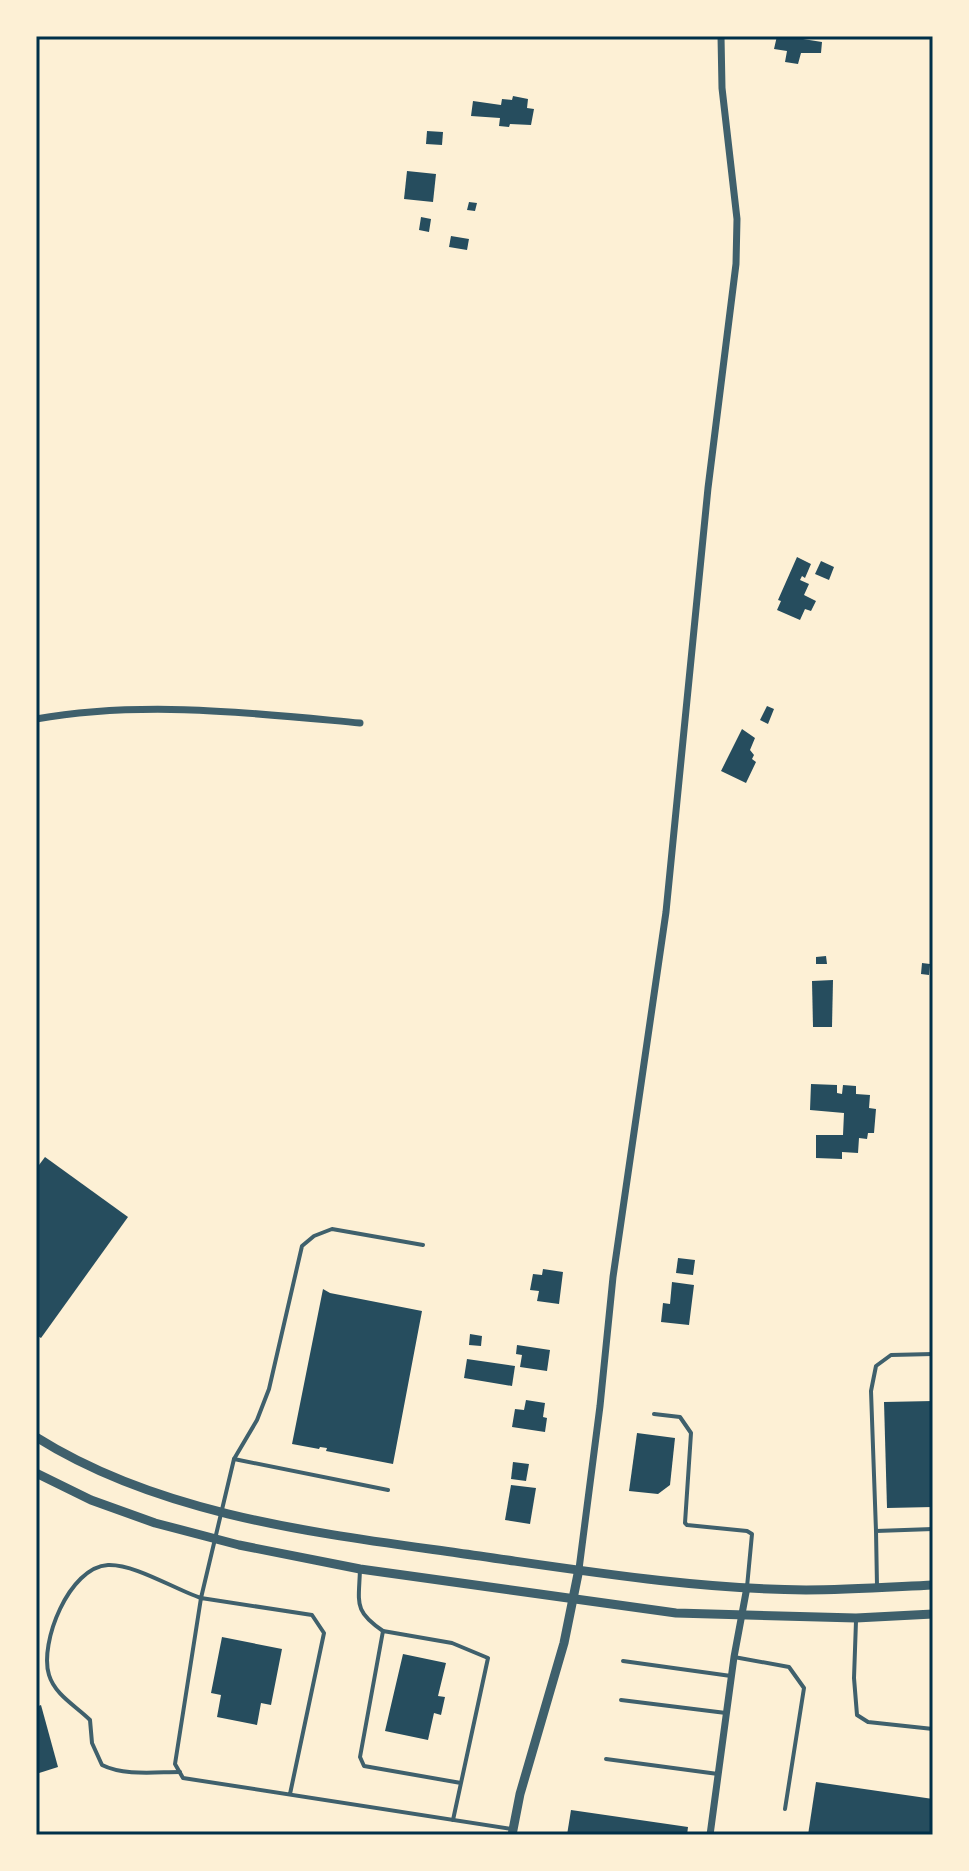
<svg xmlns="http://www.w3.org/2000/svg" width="969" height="1871" font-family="Cabin,sans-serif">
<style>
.building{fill:#264d5e}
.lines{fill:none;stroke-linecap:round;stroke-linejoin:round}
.service{stroke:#3f606c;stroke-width:4}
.minor{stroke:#3f606c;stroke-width:7}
.tertiary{stroke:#3f606c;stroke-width:9}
.neatline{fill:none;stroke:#003049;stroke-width:3}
</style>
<rect width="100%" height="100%" fill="#fdf0d5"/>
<g class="building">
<path d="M777,36h26v3l19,3 -1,11h-20l-3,11 -13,-2 2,-11 -13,-2z"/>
<path d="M513,96l15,3 -1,9 7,1 -3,16 -21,-1 -1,3 -10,-1 1,-8 -29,-2 2,-15 28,4 1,-6 10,1z"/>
<path d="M427,131l16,1 -1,13 -16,-1z"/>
<path d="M407,171l29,3 -3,28 -29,-3z"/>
<path d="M469,202l8,1 -2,8 -8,-1z"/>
<path d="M421,217l10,2 -2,13 -10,-2z"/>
<path d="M451,236l18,3 -2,11 -18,-3z"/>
<path d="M797,557l14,7 -6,14 -3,-2 -2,4 9,4 -5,11 12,6 -5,10 -6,-2 -5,11 -23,-10 4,-9 -3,-1z"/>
<path d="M821,561l13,6 -5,13 -14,-6z"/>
<path d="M767,706l7,3 -6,15 -8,-4z"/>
<path d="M742,729l13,9 -5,12 4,5 -2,4 4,3 -10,21 -25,-12z"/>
<path d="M826,956l1,8h-11v-7z"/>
<path d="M922,963l8,1 -1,11 -8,-1z"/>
<path d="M833,980l-1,47h-19l-1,-46z"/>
<path d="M811,1084l26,1v8l5,1 1,-9 13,1v8l14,1 -1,13 7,1 -2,24h-6l-1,6 -8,-1 -1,15 -16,-1v7l-26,-1v-23h27l1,-22 -34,-3z"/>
<path d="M45,1157l83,60 -87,121 -5,-3v-166z"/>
<path d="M678,1258l17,2 -2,15 -17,-2z"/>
<path d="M543,1269l20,3 -4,32 -22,-3 2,-10 -9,-1 3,-16 9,1z"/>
<path d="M672,1282l22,3 -5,40 -28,-3 2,-19 7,1z"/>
<path d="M323,1289l7,4 92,18 -29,153 -67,-13 1,-3 -7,-1 -1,2 -27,-5z"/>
<path d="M470,1334l12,2 -1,10 -12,-1z"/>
<path d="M517,1345l33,5 -3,21 -27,-4 2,-12 -6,-1z"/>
<path d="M467,1359l48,7 -3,20 -48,-8z"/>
<path d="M526,1400l19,3 -2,14 4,1 -2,14 -33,-5 3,-18 9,1z"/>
<path d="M933,1401v106l-46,1 -3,-106z"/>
<path d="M637,1433l38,5 -5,47 -12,9 -29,-3z"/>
<path d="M513,1462l16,2 -3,17 -15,-2z"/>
<path d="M511,1485l25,3 -6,36 -25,-4z"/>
<path d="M222,1637l60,12 -11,56 -10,-2 -4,22 -40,-8 4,-22 -10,-2z"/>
<path d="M403,1654l43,9 -8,33 7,1 -4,18 -7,-2 -6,27 -43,-9z"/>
<path d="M41,1705l17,62 -22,7v-67z"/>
<path d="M816,1782l117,17v36h-125z"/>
<path d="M571,1810l117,17 -1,8h-120z"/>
</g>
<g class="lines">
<g class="service">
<path d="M654,1414l26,3 11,16 -6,90 2,2 60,6 5,3 -5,53"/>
<path d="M234,1459l154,31"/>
<path d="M876,1531l-5,-140 5,-25 15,-11 42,-1"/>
<path d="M360,1569c-1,34 -7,42 23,62"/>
<path d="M877,1586l-1,-55 57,-2"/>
<path d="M856,1621l-2,57 3,37 11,7 65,7"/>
<path d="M734,1657l55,10 15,21 -19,121"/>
<path d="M623,1661l108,15"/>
<path d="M621,1700l105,13"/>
<path d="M606,1759l112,15"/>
<path d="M180,1772c-25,0 -56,4 -78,-7l-10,-22 -2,-23c-14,-14 -35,-25 -41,-45 -10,-32 20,-108 59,-110 27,-1 66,24 93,33l33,-139 23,-39 12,-31 33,-143 12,-10 18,-7 91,16"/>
<path d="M290,1794l34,-161 -12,-18 -111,-17 -26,166 8,14 328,51"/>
<path d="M453,1820l35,-162 -36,-15 -69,-12 -23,126 4,9 97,17"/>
</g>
<g class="minor">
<path d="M36,719c108,-19 216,-6 324,4"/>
<path d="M579,1569l21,-163 13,-129 53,-365 42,-424 28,-224 1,-45 -15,-131 -1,-52"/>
<path d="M710,1835l24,-178 13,-70"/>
</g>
<g class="tertiary">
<path d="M36,1437c124,78 280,96 422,116 115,16 232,36 348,37 42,0 85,-3 127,-5"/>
<path d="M36,1473l55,27 64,23 84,22 121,24 316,44 180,5 77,-4"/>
<path d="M512,1835l8,-41 44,-151 15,-74"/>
</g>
</g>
<rect width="969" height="1871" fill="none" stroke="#fdf0d5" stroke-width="76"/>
<rect x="38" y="38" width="893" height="1795" class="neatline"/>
</svg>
